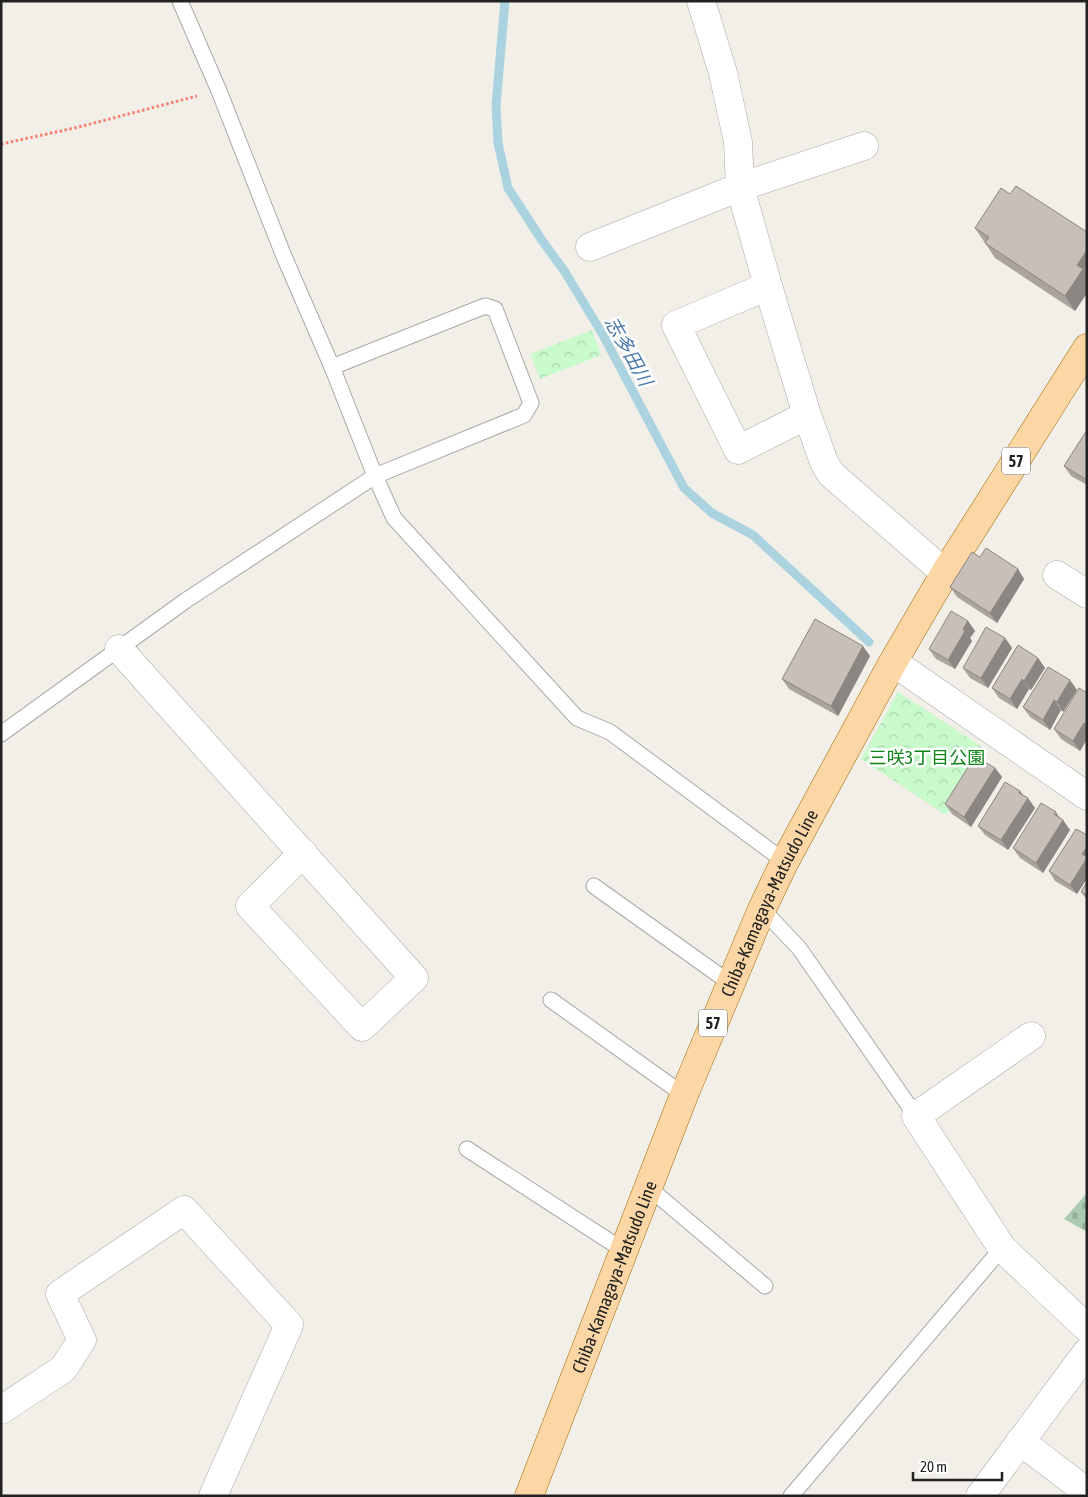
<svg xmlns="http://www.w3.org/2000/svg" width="1088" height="1497" font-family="'Asap Condensed','Noto Sans JP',sans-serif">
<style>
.cemetery{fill:url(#cemetery-stones)}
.park{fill:url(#park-crowns)}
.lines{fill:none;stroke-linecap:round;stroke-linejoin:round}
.stream{stroke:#aad3df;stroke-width:9}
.lane-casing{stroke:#a9a9a9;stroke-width:17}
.street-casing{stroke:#a9a9a9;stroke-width:29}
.primary-casing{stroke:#a06b00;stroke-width:29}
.path{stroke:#fa8072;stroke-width:3;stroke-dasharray:2.5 2.5;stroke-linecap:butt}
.lane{stroke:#fff;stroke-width:15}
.street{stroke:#fff;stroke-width:28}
.primary{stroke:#fcd6a4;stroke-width:28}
.wall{fill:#aba49e}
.shaded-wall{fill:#8b8681}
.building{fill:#c7bfb8;stroke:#8b8681}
.labels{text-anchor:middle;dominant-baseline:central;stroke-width:5;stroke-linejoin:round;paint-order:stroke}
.shield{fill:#fff;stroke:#646464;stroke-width:1}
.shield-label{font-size:16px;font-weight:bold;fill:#222}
.park-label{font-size:18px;fill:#0c8416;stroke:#fff}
.street-label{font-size:18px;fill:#222;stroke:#fff}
.water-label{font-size:19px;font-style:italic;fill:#4a7aab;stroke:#fff}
</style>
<defs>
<pattern id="cemetery-stones" width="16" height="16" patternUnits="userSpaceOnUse" patternTransform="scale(1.25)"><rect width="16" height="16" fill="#aacbaf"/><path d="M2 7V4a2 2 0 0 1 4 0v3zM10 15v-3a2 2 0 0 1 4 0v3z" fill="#92ae96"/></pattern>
<pattern id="park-crowns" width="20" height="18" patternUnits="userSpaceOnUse" patternTransform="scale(1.25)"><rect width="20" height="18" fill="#c8facc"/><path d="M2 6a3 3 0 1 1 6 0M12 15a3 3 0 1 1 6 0" fill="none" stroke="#acd6af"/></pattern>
</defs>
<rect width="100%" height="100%" fill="#f2efe9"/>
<path class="cemetery" d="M1087,1193v39l-23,-13z"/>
<g class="park">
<path d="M592,330l9,25 -61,24 -10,-25z"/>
<path d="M898,692l89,58 -41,65 -85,-56z"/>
</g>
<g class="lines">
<path class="stream" d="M505,1l-9,104 2,38 10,45 33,51 24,33 38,63 81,153 28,25 41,22 116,107"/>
<g class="lane-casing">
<g id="lane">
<path d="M180,1l39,90 64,163 49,113 43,109 19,42 183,200 33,14 162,120 13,9"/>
<path d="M1,734l184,-133 190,-125 149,-61 7,-12 -36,-94 -10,-3 -153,61"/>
<path d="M594,886l136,97"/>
<path d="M762,909l37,39 117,168"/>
<path d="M551,1000l133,95"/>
<path d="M467,1149l156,101"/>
<path d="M648,1187l117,99"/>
<path d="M791,1496l211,-248"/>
</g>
</g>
<g class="street-casing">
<g id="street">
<path d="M701,1l22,72 15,69 2,45 28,99 39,129 17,47 7,12 114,99"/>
<path d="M590,247l150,-60 124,-41"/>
<path d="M768,286l-92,39 62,125 69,-35"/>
<path d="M1057,575l30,19"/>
<path d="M119,649l295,329 -52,49 -112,-121 53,-53"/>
<path d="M893,662l194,134"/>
<path d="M1031,1036l-115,80 86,132 85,80"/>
<path d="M1,1410l62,-41 19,-29 -22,-46 124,-84 105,115 -76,171"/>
<path d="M1020,1441l67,51"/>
<path d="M980,1496l107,-144"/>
</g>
</g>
<g class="primary-casing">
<g id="primary">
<path id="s1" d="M529,1496l155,-401 78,-186 23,-48 108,-199 52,-89 142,-225"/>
</g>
</g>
<path class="path" d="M1,144l78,-17 118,-31"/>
<use href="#lane" class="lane"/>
<use href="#street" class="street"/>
<use href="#primary" class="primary"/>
</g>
<g class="wall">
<path d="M1010,194l77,38v61l-12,18 -80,-53 -20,-30z"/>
<path d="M1087,430v55l-16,-9 -7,-10z"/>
<path d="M980,557l38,12 6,10 -27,44 -40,-26 -7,-10z"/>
<path d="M968,621l7,10 -5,7 2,3 -17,28 -19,-10 -7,-10z"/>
<path d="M1005,638l7,10 -24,40 -18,-10 -7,-10z"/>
<path d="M870,656l-32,60 -49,-27 -7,-10z"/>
<path d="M1038,658l7,10 -14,22 -2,-1 -12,20 -18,-11 -7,-10z"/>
<path d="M1077,690l-14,22 -2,-2 -11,20 -20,-13 -7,-10z"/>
<path d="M1087,693v46l-7,12 -19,-12 -7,-10z"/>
<path d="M995,768l7,9 -31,50 -19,-13 -7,-10z"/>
<path d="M1020,791l15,17 -27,42 -23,-15 -7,-9z"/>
<path d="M1059,817l11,13 -27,43 -23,-15 -7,-10z"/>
<path d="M1076,829l1,65 -22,-13 -6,-10z"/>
<path d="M1087,882v18l-6,-8z"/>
</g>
<g class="shaded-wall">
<path d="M1087,250v43l-12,18 -10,-15 12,-31z"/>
<path d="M1018,569l6,10 -27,44 -7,-10z"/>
<path d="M968,621l7,10 -5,7 2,3 -17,28 -7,-9 15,-31z"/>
<path d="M1005,638l7,10 -24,40 -7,-10z"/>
<path d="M863,646l7,10 -32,60 -7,-10z"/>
<path d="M1038,658l7,10 -14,22 -7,-9z"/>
<path d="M1022,679l7,10 -12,20 -7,-10z"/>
<path d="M1070,680l7,10 -14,22 -6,-10z"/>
<path d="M1054,700l7,10 -11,20 -7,-10z"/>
<path d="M1084,723l3,4v12l-7,12 -7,-10z"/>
<path d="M995,768l7,9 -31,50 -7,-10z"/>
<path d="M1020,791l6,9 2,-2 7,10 -27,42 -7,-10z"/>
<path d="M1056,812l6,10 1,-2 7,10 -27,43 -7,-10z"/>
<path d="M1087,847v32l-10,15 -7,-9 12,-31z"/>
</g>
<g class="building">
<path d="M1016,186l71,46v18l-10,15 6,4 -18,27 -80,-53 4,-6 -14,-9 26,-40 9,6z"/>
<path d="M1087,430v50l-23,-14z"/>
<path d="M986,548l32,21 -28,44 -40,-26 22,-35 8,5z"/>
<path d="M951,611l17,10 -5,8 2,2 -17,29 -19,-11z"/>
<path d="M815,619l48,27 -32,60 -49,-27z"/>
<path d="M986,627l19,11 -24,40 -18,-10z"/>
<path d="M1018,645l20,13 -14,23 -2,-2 -12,20 -18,-11z"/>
<path d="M1048,667l22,13 -13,22 -3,-2 -11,20 -20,-13z"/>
<path d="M1079,688l8,5v31l-3,-1 -11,18 -19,-12z"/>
<path d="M975,756l20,12 -31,49 -19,-13z"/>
<path d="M1005,782l15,9 -1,2 9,5 -27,42 -23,-14z"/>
<path d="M1041,803l15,9 -2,2 9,6 -27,43 -23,-15z"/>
<path d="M1076,829l11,6v12l-5,7 5,3v1l-17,27 -21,-14z"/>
<path d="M1087,882v13l-6,-3z"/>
</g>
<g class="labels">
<g class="shield">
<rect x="1002" y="447.5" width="28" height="27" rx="4"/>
<rect x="699" y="1009.5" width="28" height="27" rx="4"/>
</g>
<g class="shield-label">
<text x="1016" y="461">57</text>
<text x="713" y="1023">57</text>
</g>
<g class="park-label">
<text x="927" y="757">三咲3丁目公園</text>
</g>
<g class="street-label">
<text stroke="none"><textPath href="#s1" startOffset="640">Chiba-Kamagaya-Matsudo Line</textPath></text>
<text stroke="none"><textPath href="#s1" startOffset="235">Chiba-Kamagaya-Matsudo Line</textPath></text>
</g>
<g class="water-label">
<text transform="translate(629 351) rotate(61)">志多田川</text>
</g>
</g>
<rect width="1088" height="1497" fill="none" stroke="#222222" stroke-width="5"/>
<path d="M913 1472v8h89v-8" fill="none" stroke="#222222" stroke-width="2.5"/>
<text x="920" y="1472" font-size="15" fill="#222222" stroke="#ffffff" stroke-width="4" paint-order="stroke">20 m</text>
</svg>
